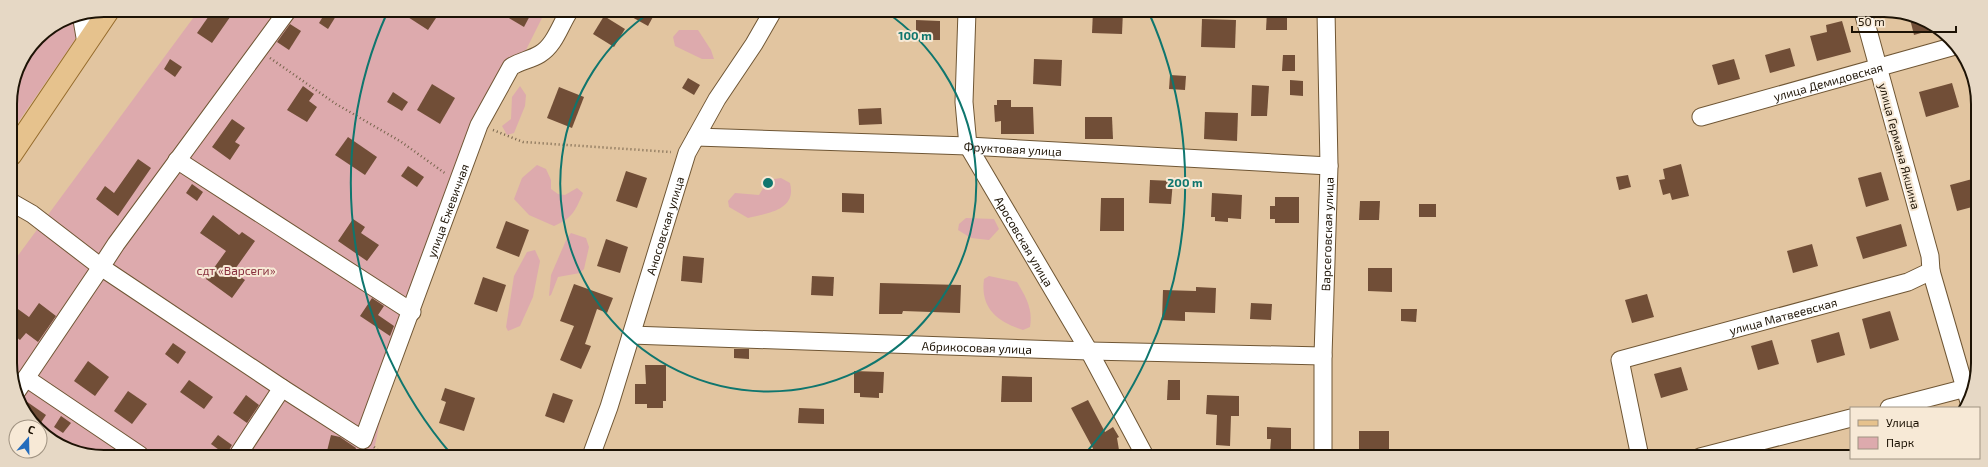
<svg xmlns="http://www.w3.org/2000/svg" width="1988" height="467" font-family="'Exo 2',sans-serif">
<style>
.green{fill:#ddaaad}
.building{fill:#714e37}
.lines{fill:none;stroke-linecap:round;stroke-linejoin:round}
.minor-casing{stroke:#6f5634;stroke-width:19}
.major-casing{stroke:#956b2c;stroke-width:23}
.path{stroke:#77644c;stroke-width:2.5;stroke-dasharray:1 3;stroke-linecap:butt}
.minor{stroke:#fff;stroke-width:17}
.major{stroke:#e6c28d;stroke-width:21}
.ring{fill:none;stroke:#0f766e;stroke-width:2}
.labels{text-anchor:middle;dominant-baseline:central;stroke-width:4;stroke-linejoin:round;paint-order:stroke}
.street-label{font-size:12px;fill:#1d1305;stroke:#f7e9d6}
.park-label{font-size:12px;fill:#88303e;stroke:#f7e9d6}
.rim{fill:none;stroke:#1d1305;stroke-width:2}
.centre{fill:#0f766e;stroke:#f7e9d6;stroke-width:2}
.ring-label{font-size:12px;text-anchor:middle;font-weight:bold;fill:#0f766e;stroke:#f7e9d6;stroke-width:4;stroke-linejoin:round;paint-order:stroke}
</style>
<rect width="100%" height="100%" fill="#e2c5a0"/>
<g class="green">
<path d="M199,10h347l-57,114 -104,273 -12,58h-287l-46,-24v-4h-4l-24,-45 -1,-117z"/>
<path d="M94,12l-84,122v-36l7,-30 21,-31 30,-20z"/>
<path d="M679,30h19l13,20 3,9h-12l-27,-13 -2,-9z"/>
<path d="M520,86l6,9 -1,11 -11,27 -7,2 -5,-9 9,-7 1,-22z"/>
<path d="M537,165l9,4 5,11v9l7,5 7,1 12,-7 6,5c-8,18 -10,25 -29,33l-25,-11 -15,-16 8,-21z"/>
<path d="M781,178l9,5c7,27 -22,30 -42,35l-19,-11 -1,-6 7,-8 24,2 9,-15z"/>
<path d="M966,218l28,1 5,10 -10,11 -18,-2 -13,-8 1,-6z"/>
<path d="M571,233l15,5 3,9 -5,22 -4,4 -22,4 -7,18 -2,1 2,-21 16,-37z"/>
<path d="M535,250l5,11 -7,36 -13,29 -12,5 -2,-4 8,-51 13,-24z"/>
<path d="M989,276l28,6c9,15 16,27 13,45l-7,3c-26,-8 -43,-22 -39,-51z"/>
</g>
<g class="building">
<path d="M213,10h22l-23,33 -15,-10z"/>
<path d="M327,10l9,6 -8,13 -9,-6z"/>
<path d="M397,10h35l6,5 -10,15z"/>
<path d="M495,10h38l-9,17z"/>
<path d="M621,11h25l8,4 -6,11z"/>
<path d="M1093,11h30l-1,23 -30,-1z"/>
<path d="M1267,11h20v19h-21z"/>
<path d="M1909,15l14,8 12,6 -21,6z"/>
<path d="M604,16l21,13 -11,18 -21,-13z"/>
<path d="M1202,19l34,1 -1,28 -34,-1z"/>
<path d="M916,20l24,1v19h-24z"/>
<path d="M1842,21l9,31 -34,9 -7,-25 17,-4 -1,-7z"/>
<path d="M290,24l11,7 -12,19 -12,-8z"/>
<path d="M1790,48l5,18 -25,7 -5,-18z"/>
<path d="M1283,55h12v16h-13z"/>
<path d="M170,59l12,8 -7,10 -11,-8z"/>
<path d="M1034,59l28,1 -1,26 -28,-2z"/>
<path d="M1734,59l6,20 -22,6 -6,-20z"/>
<path d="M1170,75l16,1 -1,14 -16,-1z"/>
<path d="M688,78l12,7 -6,10 -12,-7z"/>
<path d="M1290,80l13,1v15l-13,-1z"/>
<path d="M1952,83l7,24 -33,10 -7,-25z"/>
<path d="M432,84l23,14 -15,26 -23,-14z"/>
<path d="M1252,85l17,1 -2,30h-16z"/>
<path d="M303,86l11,8 -5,7 8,6 -10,15 -20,-12z"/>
<path d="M559,87l25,10 -12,31 -25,-10z"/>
<path d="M393,92l15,10 -6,9 -15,-9z"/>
<path d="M997,100h14v7h22l1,27h-33v-13l-6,1 -1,-17h3z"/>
<path d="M881,108l1,16 -23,1 -1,-16z"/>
<path d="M1205,112l33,1 -1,28 -33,-2z"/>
<path d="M1085,117h27l1,22h-28z"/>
<path d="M232,119l13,9 -10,14 5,3 -10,15 -18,-13z"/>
<path d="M348,137l29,20 -12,18 -30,-20z"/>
<path d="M138,159l13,9 -33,48 -22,-17 9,-13 9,7z"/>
<path d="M1681,164l8,32 -17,4 -2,-7 -7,2 -4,-15 6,-1 -2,-10z"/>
<path d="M408,166l16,11 -7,10 -16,-11z"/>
<path d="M626,171l21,7 -10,30 -21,-7z"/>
<path d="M1881,172l8,28 -23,7 -8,-29z"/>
<path d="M1628,175l3,12 -12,3 -3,-13z"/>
<path d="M1976,178v28l-19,5 -7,-26z"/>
<path d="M1150,180l23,1 -2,23 -22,-1z"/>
<path d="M192,184l11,8 -6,9 -11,-8z"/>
<path d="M842,193l22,1v19l-22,-1z"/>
<path d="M1212,193l30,2 -1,24 -13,-1v4l-13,-1v-4h-4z"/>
<path d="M1275,197h24v26h-24v-4h-5v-13h5z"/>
<path d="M1101,198h23v33h-24z"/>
<path d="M1360,201h20l-1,19h-20z"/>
<rect x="1419" y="204" width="17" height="13"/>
<path d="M213,215l26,20 3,-3 13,9 -22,31 12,8 -13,18 -26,-19 20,-28 -26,-18z"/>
<path d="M353,219l12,8 -4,6 18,12 -12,16 -29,-20z"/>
<path d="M506,221l23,9 -10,27 -23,-9z"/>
<path d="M1901,224l6,22 -44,13 -7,-22z"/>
<path d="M606,239l22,8 -8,26 -23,-7z"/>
<path d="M1812,244l6,22 -25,7 -6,-22z"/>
<path d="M683,256l21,2 -2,25 -21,-2z"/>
<path d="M1368,268h24v24l-24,-1z"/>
<path d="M812,276l22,1 -1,19 -22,-1z"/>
<path d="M483,277l23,8 -9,27 -23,-8z"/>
<path d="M880,283l81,2 -1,28 -57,-2 -1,3h-23z"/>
<path d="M574,284l39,14 -6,15 -10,-4 -12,35 6,2 -10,23 -21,-9 14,-34 -14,-5z"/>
<path d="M1196,287l20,1 -1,25 -30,-1v9l-23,-1 1,-30 33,1z"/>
<path d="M1647,294l7,23 -22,6 -7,-23z"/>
<path d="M372,298l12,8 -6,9 16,11 -4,10 -30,-20z"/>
<path d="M39,303l17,13 -18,26 -12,-9 -6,7 -8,-6 -1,-30 18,13z"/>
<path d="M1251,303l21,1 -1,16 -21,-1z"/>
<path d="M1401,309h16l-1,13 -15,-1z"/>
<path d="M1890,311l9,29 -29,9 -8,-30z"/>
<path d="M1839,332l6,23 -28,8 -6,-23z"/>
<path d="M1772,340l7,24 -21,6 -7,-24z"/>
<path d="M173,343l13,9 -8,12 -13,-10z"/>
<path d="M734,349h15v10l-15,-1z"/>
<path d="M88,361l21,16 -14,19 -21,-15z"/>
<path d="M645,365h21v36h-3v7h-16v-4h-12v-20h11z"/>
<path d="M1681,367l7,23 -27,8 -7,-24z"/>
<path d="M854,371l30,1 -1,21h-4v5l-19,-1v-4h-6z"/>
<path d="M1002,376l30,1v25h-31z"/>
<path d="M189,380l24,17 -9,12 -24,-17z"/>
<path d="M1168,380h12v20h-13z"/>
<path d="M445,388l30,10 -11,33 -25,-8 7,-21 -5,-2z"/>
<path d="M128,391l19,13 -15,20 -18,-13z"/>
<path d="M553,393l20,7 -9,23 -19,-7z"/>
<path d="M246,395l13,10 -12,18 -14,-10z"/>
<path d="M1207,395l32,1v20h-8l-1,30 -14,-1 1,-30 -11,-1z"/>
<path d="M23,399l23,16 -8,12h-2l-14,-27z"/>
<path d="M1088,400l17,32 8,-5 6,10 -2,1 3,18h-23l-26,-48z"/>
<path d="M799,408l25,1v15l-26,-1z"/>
<path d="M61,416l10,7 -8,10 -9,-6z"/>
<path d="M1267,427l24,1v25l-21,-1 1,-13h-4z"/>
<rect x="1359" y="431" width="30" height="25"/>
<path d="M218,435l14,10 -6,10 -15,-11z"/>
<path d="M331,435l9,2 16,11 -2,7h-28z"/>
</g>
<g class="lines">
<g class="minor-casing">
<g id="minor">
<path id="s1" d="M967,11l-3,91 4,44 121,205 56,105"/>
<path d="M81,14l5,29"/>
<path id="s2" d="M1701,117l254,-71"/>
<path id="s3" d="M696,137l272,9 361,20"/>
<path d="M177,160l235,152"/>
<path d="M11,202l21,12 69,53 15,-23 172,-234"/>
<path d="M1931,271l38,131"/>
<path id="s4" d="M631,335l458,16 234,5"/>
<path d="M17,391l9,-13"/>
<path d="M1889,408l77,-20"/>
<path id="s5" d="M140,455l-114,-77 75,-111 181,121 81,52 116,-315 32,-58c9,-6 19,-7 29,-13 15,-9 20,-29 30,-44"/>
<path d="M238,455l44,-67"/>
<path id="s6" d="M591,456l18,-49 78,-254 30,-54 37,-55 19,-33"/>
<path id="s7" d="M1323,456v-100l6,-190 -3,-155"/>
<path id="s8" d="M1640,457l-20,-97 288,-78 23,-11 -1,-15 -67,-244"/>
<path d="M1700,457l151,-39"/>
</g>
</g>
<g class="major-casing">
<path id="major" d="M11,155l98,-145"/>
</g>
<g class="path">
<path d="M270,58l66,46 64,37 46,33"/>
<path d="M493,130l30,12 148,10"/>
<path d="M374,447l5,4v4"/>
</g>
<use href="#minor" class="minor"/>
<use href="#major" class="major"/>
</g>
<g class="ring">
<path d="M886 12A208 208 0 1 1 652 11"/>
<path d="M451 454A417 417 0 0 1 387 13M1149 13A417 417 0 0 1 1085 454"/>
</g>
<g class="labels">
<g class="street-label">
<text stroke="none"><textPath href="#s2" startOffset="132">улица Демидовская</textPath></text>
<text transform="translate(1900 146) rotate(75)">улица Германа Якшина</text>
<text stroke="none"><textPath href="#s3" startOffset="317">Фруктовая улица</textPath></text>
<text stroke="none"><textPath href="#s5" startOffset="830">улица Ежевичная</textPath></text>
<text stroke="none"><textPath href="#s6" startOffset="242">Аносовская улица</textPath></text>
<text stroke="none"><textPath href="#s7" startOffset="222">Варсеговская улица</textPath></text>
<text stroke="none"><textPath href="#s1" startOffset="246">Аросовская улица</textPath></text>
<text stroke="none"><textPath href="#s8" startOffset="268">улица Матвеевская</textPath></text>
<text stroke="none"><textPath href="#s4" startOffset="346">Абрикосовая улица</textPath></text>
</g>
<g class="park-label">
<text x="236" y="270">сдт «Варсеги»</text>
</g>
</g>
<path d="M0 0H1988V467H0ZM104 17H1884A87 87 0 0 1 1971 104V363A87 87 0 0 1 1884 450H104A87 87 0 0 1 17 363V104A87 87 0 0 1 104 17Z" fill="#e6d8c5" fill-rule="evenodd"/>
<path class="rim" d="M104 17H1884A87 87 0 0 1 1971 104V363A87 87 0 0 1 1884 450H104A87 87 0 0 1 17 363V104A87 87 0 0 1 104 17Z"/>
<circle cx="768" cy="183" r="6" class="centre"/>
<g class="ring-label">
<text x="915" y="40">100 m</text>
<text x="1185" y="187">200 m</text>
</g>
<rect x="1850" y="407" width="130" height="52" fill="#f7e9d6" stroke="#a09382"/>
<rect x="1858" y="420" width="20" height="6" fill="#e6c28d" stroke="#a09382"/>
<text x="1886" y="427" font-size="12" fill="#1d1305">Улица</text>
<rect x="1858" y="437" width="20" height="12" fill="#ddaaad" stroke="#a09382"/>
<text x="1886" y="447" font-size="12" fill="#1d1305">Парк</text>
<g transform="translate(28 439) rotate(20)"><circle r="19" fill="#f7e9d6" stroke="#a09382"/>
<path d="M0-3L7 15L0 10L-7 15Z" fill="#246cbc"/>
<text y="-6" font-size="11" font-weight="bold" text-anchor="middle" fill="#1d1305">С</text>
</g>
<path d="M1852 26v6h104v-6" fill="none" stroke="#1d1305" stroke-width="2"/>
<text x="1858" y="26" font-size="12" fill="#1d1305" stroke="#f7e9d6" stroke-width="3" paint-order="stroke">50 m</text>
</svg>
